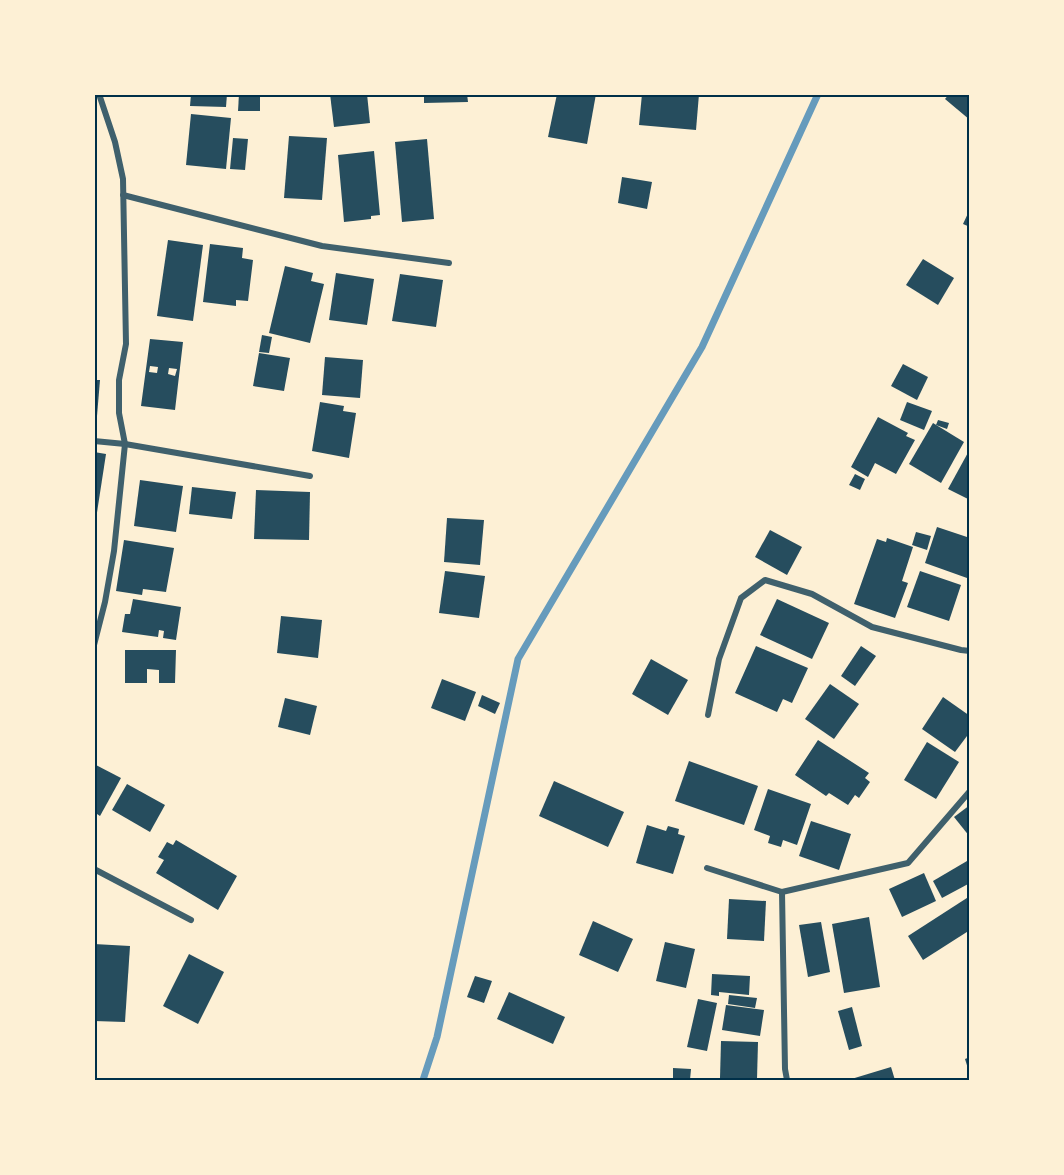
<svg xmlns="http://www.w3.org/2000/svg" width="1064" height="1175" font-family="'IBM Plex Serif',serif">
<style>
.lines{fill:none;stroke-linecap:round;stroke-linejoin:round}
.stream{stroke:#669bbc;stroke-width:7}
.building{fill:#264d5e;fill-rule:evenodd}
.minor{stroke:#3f606c;stroke-width:6}
.neatline{fill:none;stroke:#003049;stroke-width:2}
</style>
<rect width="100%" height="100%" fill="#fdf0d5"/>
<g class="lines">
<path class="stream" d="M423,1080l14,-43 81,-378 184,-312 116,-253"/>
</g>
<g class="building">
<path d="M191,94h36l-1,13 -36,-1z"/>
<path d="M239,94h21v17h-22z"/>
<path d="M330,94h37l3,29 -36,4z"/>
<path d="M424,94h43l1,8 -44,1z"/>
<path d="M557,94h39l-9,50 -39,-7z"/>
<path d="M642,94h57l-3,36 -57,-5z"/>
<path d="M949,94h21v26l-25,-21z"/>
<path d="M191,114l40,4 -5,51 -40,-4z"/>
<path d="M289,136l38,2 -5,62 -38,-2z"/>
<path d="M233,138l15,1 -3,31 -15,-1z"/>
<path d="M427,139l7,80 -32,3 -7,-80z"/>
<path d="M374,151l6,64 -9,1v3l-27,3 -6,-67z"/>
<path d="M622,177l30,5 -5,27 -29,-6z"/>
<path d="M970,209v18l-7,-3z"/>
<path d="M168,240l35,5 -10,76 -36,-5z"/>
<path d="M210,244l33,4 -1,10 11,2 -5,41 -12,-1v6l-33,-4z"/>
<path d="M923,259l31,19 -16,27 -32,-20z"/>
<path d="M285,266l28,7 -2,8 13,3 -14,59 -41,-10z"/>
<path d="M336,273l38,6 -7,46 -38,-5z"/>
<path d="M400,274l43,6 -7,47 -44,-6z"/>
<path d="M262,335l10,2 -3,16 -10,-1z"/>
<path d="M150,339l33,3 -8,68 -34,-4zM150,366l8,1 -1,6 -8,-1zM169,368l8,1 -2,7 -7,-2z"/>
<path d="M259,353l31,5 -6,33 -31,-5z"/>
<path d="M325,357l38,3 -3,38 -38,-3z"/>
<path d="M903,364l25,13 -11,23 -26,-14z"/>
<path d="M94,380h6l-3,36 -3,-1z"/>
<path d="M320,402l24,4 -1,5 13,2 -7,45 -37,-7z"/>
<path d="M907,402l25,9 -8,19 -24,-10z"/>
<path d="M878,417l30,16 -2,3 9,4 -19,34 -21,-11 -7,14 -17,-10z"/>
<path d="M938,420l11,3 -2,6 -11,-4z"/>
<path d="M933,423l31,19 -23,41 -32,-19z"/>
<path d="M970,449v51l-22,-11z"/>
<path d="M94,452l12,2 -10,65h-2z"/>
<path d="M855,474l10,5 -5,11 -11,-5z"/>
<path d="M140,480l43,6 -7,46 -42,-6z"/>
<path d="M192,487l44,5 -4,27 -43,-5z"/>
<path d="M256,490l54,2 -1,48 -55,-1z"/>
<path d="M447,518l37,2 -4,45 -36,-3z"/>
<path d="M937,527l33,11v33l-3,7 -42,-15z"/>
<path d="M770,530l32,17 -15,28 -32,-18z"/>
<path d="M916,532l15,4 -4,14 -15,-5z"/>
<path d="M887,538l26,9 -11,34 6,2 -13,35 -41,-14 23,-65 9,3z"/>
<path d="M124,540l50,8 -8,44 -23,-3 -1,6 -26,-4z"/>
<path d="M445,571l40,5 -6,42 -40,-5z"/>
<path d="M920,571l41,14 -12,36 -42,-14z"/>
<path d="M133,599l48,8 -5,33 -13,-2 1,-7 -5,-1 -1,7 -36,-5 3,-18h5z"/>
<path d="M777,599l52,24 -17,36 -52,-24z"/>
<path d="M281,616l41,4 -4,38 -41,-5z"/>
<path d="M756,646l52,22 -16,35 -9,-4 -6,13 -42,-19z"/>
<path d="M861,646l15,10 -21,30 -14,-10z"/>
<path d="M125,650h51l-1,33h-16v-13l-12,-1v14h-22z"/>
<path d="M651,659l37,21 -20,35 -36,-21z"/>
<path d="M442,679l34,13 -11,29 -34,-13z"/>
<path d="M830,684l29,20 -25,35 -29,-20z"/>
<path d="M482,695l18,8 -5,11 -17,-8z"/>
<path d="M943,697l27,19v16l-15,20 -33,-23z"/>
<path d="M285,698l32,8 -7,29 -32,-8z"/>
<path d="M818,740l51,33 -4,5 5,4 -11,16 -4,-3 -7,10 -19,-12 -3,3 -31,-21z"/>
<path d="M927,742l32,20 -23,37 -32,-19z"/>
<path d="M689,761l69,25 -14,39 -69,-24z"/>
<path d="M94,764l27,14 -21,38 -6,-4z"/>
<path d="M554,781l70,31 -16,35 -69,-31z"/>
<path d="M127,784l38,21 -15,27 -38,-22z"/>
<path d="M768,789l43,15 -14,41 -14,-5 -2,7 -13,-4 2,-7 -16,-6z"/>
<path d="M970,805v32l-16,-20z"/>
<path d="M811,821l40,13 -12,36 -40,-14z"/>
<path d="M647,825l19,6 2,-5 11,3 -1,5 7,2 -12,38 -37,-11z"/>
<path d="M176,840l61,36 -19,34 -62,-37 8,-13 -6,-3 9,-15 6,3z"/>
<path d="M967,861l3,5v17l-28,15 -9,-17z"/>
<path d="M924,873l12,28 -34,16 -13,-28z"/>
<path d="M970,896v34l-47,30 -15,-24z"/>
<path d="M729,899l37,2 -2,40 -37,-2z"/>
<path d="M869,917l11,70 -36,6 -12,-69z"/>
<path d="M593,921l40,18 -15,33 -39,-17z"/>
<path d="M821,922l9,50 -22,5 -9,-52z"/>
<path d="M665,942l30,7 -9,39 -30,-7z"/>
<path d="M94,944l36,2 -5,76 -31,-1z"/>
<path d="M189,954l35,18 -26,52 -35,-18z"/>
<path d="M712,974l38,2 -1,19 -30,-3v4l-8,-1z"/>
<path d="M475,976l17,5 -8,22 -17,-6z"/>
<path d="M509,992l56,25 -12,27 -56,-25z"/>
<path d="M729,995l28,3 -2,10 -27,-4z"/>
<path d="M698,999l19,4 -10,48 -20,-4z"/>
<path d="M726,1005l38,5 -4,26 -38,-6z"/>
<path d="M852,1007l10,39 -13,4 -11,-39z"/>
<path d="M721,1041l37,1 -1,37 -37,-1z"/>
<path d="M970,1057v15h-1l-4,-13z"/>
<path d="M891,1067l4,13h-47z"/>
<path d="M673,1068l18,1 -1,11h-17z"/>
</g>
<g class="lines">
<g class="minor">
<path d="M123,195l199,51 127,17"/>
<path d="M94,441l31,3 185,32"/>
<path d="M94,645l11,-43 9,-51 11,-107 -6,-31v-33l7,-36 -3,-165 -8,-37 -16,-48"/>
<path d="M708,715l11,-56 22,-61 24,-18 47,14 60,33 89,23 9,1"/>
<path d="M707,868l75,24 126,-29 62,-72"/>
<path d="M94,869l97,51"/>
<path d="M782,892l3,177 2,11"/>
</g>
</g>
<rect width="1064" height="1175" fill="none" stroke="#fdf0d5" stroke-width="192"/>
<rect x="96" y="96" width="872" height="983" class="neatline"/>
</svg>
